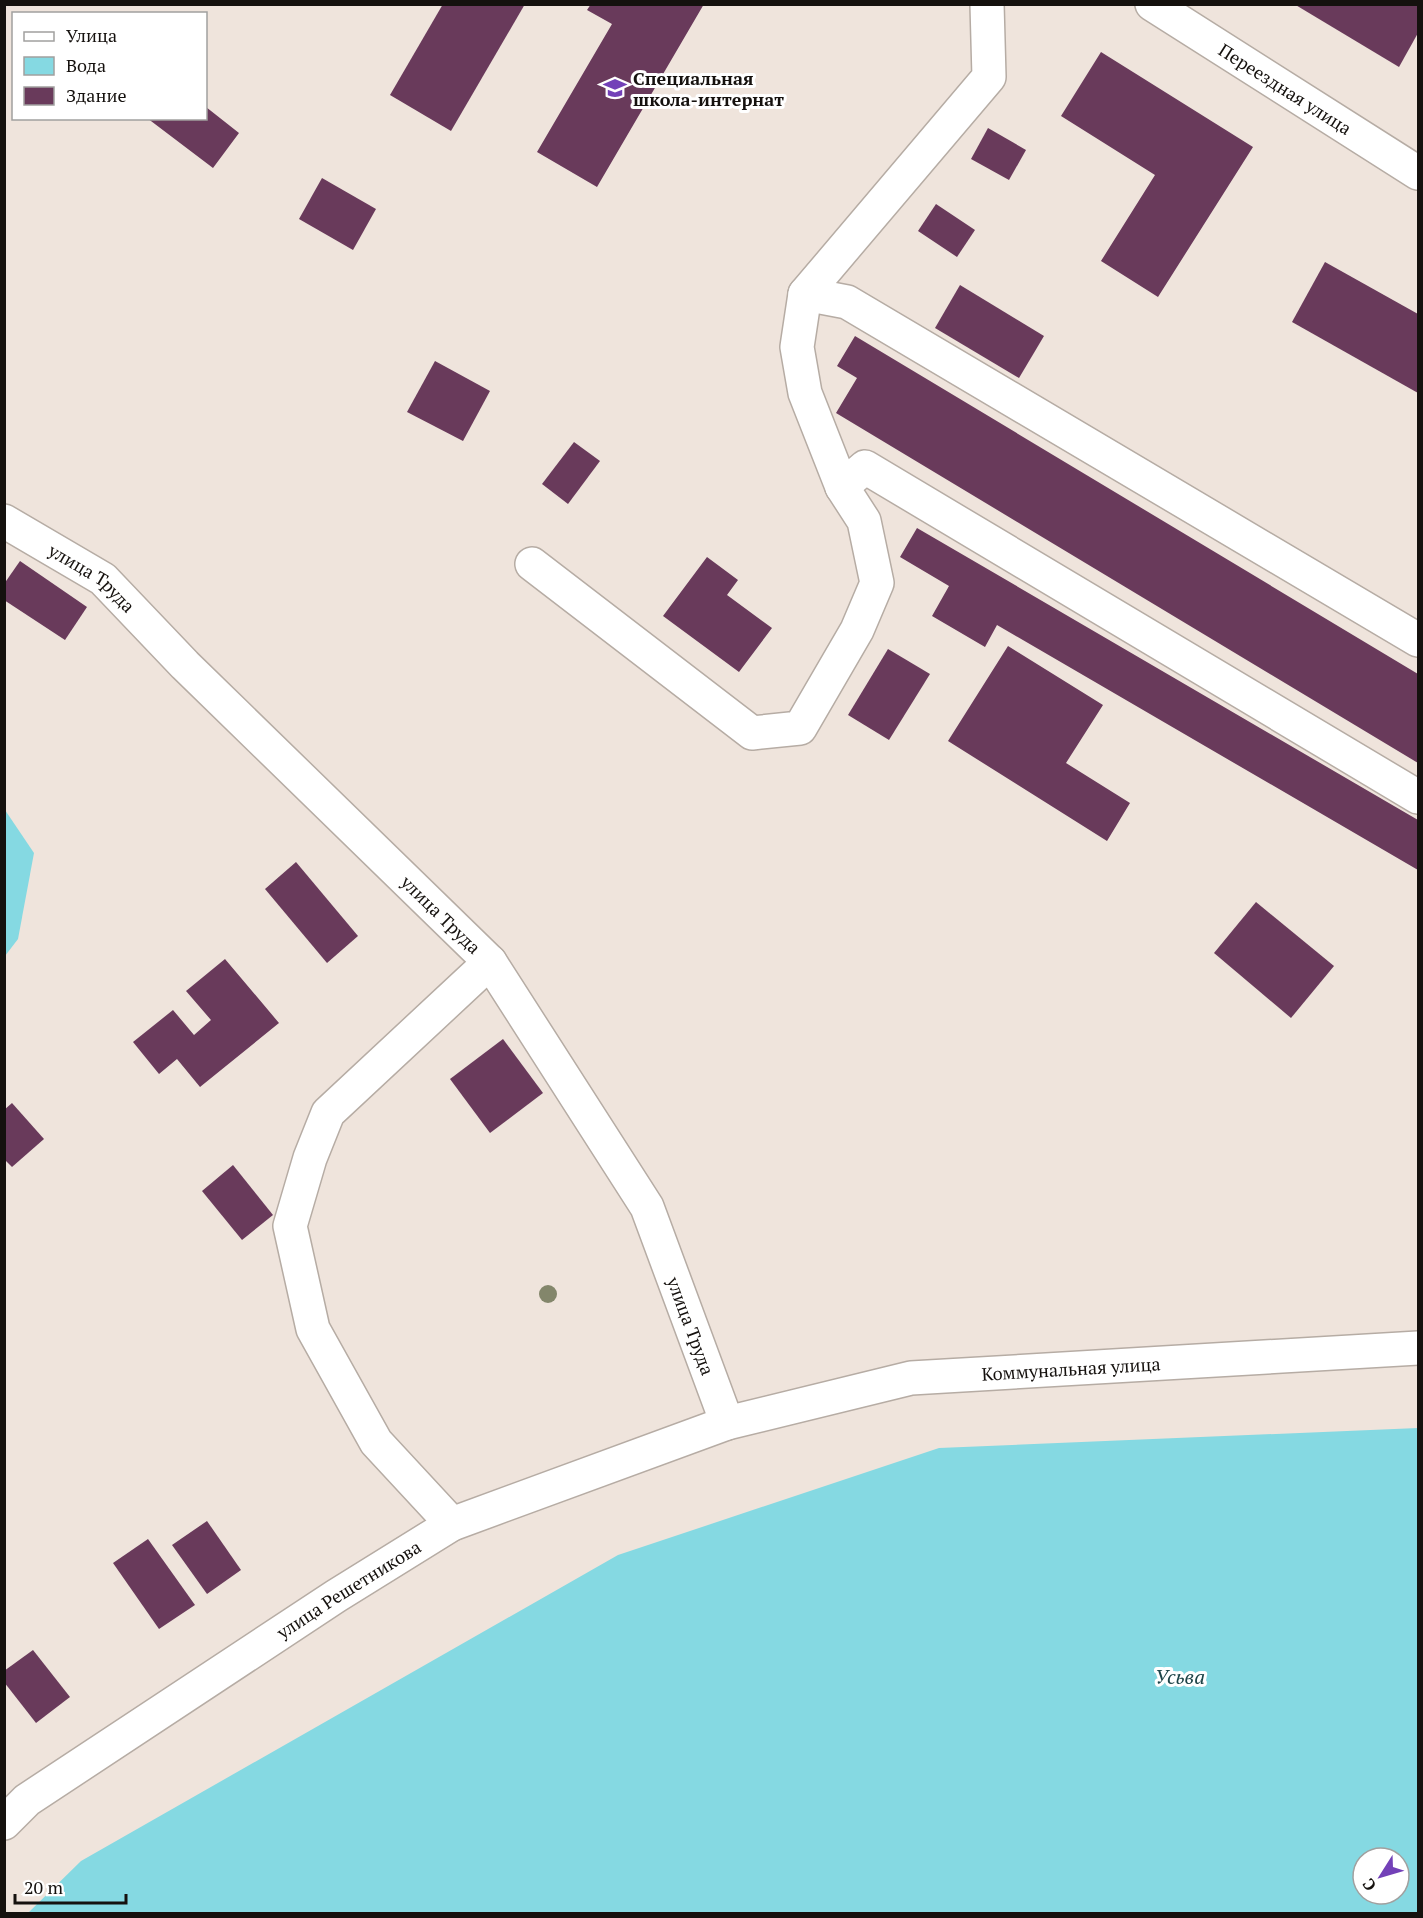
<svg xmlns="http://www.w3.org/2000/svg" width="1423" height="1918" font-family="'PT Serif',serif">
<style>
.water{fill:#85d9e2;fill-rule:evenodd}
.building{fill:#693a5b}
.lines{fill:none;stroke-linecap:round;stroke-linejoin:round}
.minor-casing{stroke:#b6aca4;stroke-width:36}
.minor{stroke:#fff;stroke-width:33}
.tree{fill:#83866b}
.labels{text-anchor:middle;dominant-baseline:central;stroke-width:6;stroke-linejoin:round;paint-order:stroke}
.poi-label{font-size:18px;font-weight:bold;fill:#15110e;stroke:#fff;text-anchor:start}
.street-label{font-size:18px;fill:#15110e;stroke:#fff}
.water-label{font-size:20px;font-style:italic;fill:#1c4347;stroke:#fff}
</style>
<rect width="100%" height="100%" fill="#efe4dc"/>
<g class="water">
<path d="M5,810l29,43 -16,86 -13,17z"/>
<path d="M1418,1428v485h-1390l53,-52 537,-306 321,-107zM1363,1858h36v36h-36z"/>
</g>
<g class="building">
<path d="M443,4h82l-74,127 -61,-36z"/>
<path d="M591,4h113l-107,183 -60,-35 75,-128 -25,-14z"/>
<path d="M1294,4h124v29l-19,34z"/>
<path d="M1101,52l152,95 -95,150 -57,-36 54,-86 -94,-59z"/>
<path d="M206,107l33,26 -26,35 -66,-50h59z"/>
<path d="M988,128l38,22 -17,30 -38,-21z"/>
<path d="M322,178l54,31 -23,41 -54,-31z"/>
<path d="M936,204l39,26 -18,27 -39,-26z"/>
<path d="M1325,262l93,52v79l-126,-71z"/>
<path d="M960,285l84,51 -25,42 -84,-50z"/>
<path d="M855,336l563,338v89l-582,-350 21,-35 -20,-12z"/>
<path d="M435,361l55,30 -27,50 -56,-29z"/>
<path d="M574,442l26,19 -32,43 -26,-20z"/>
<path d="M917,528l501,292v50l-421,-245 -12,22 -53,-31 17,-30 -49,-29z"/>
<path d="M707,557l31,23 -11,15 45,33 -33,44 -76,-56z"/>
<path d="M20,561l67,46 -22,33 -61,-40v-16z"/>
<path d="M1008,646l95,59 -37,58 64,40 -23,38 -159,-100z"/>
<path d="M888,649l42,25 -41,66 -41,-25z"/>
<path d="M296,862l62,74 -31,27 -62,-74z"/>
<path d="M1256,902l78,64 -43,52 -77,-65z"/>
<path d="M225,959l54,64 -79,64 -23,-28 -18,15 -26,-32 40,-32 21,25 17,-15 -25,-29z"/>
<path d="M503,1039l40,54 -53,40 -40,-54z"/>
<path d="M12,1103l32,36 -32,28 -8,-8v-49z"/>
<path d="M233,1165l40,50 -31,25 -40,-49z"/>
<path d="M207,1521l34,49 -34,24 -35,-49z"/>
<path d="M148,1539l47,66 -36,24 -46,-66z"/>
<path d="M33,1650l37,47 -34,26 -32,-41v-11z"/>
</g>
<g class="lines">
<g class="minor-casing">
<g id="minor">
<path id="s1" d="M1152,4l266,169"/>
<path d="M805,294l42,8 571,338"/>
<path d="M842,487l-37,-94 -8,-46 8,-53 184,-217 -2,-73"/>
<path id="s2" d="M4,521l99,58 82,86 305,297 157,245 80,216"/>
<path d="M532,564l220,169 48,-5 57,-98 20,-47 -13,-62 -22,-34 23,-20 553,330"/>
<path d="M452,1524l-76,-82 -63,-113 -23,-103 20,-68 18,-45 162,-151"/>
<path id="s3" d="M4,1823l23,-23 309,-204 116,-72 275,-101 184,-45 507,-30"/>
</g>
</g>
<use href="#minor" class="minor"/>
</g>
<circle class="tree" cx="548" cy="1294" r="9"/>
<defs>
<g id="school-bare" transform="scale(1.8)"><path d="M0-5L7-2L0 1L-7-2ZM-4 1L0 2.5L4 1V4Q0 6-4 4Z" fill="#7341b8" stroke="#fff" stroke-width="2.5" paint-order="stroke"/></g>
</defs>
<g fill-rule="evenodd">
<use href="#school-bare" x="615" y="88"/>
</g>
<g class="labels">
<g class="poi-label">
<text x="633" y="78">Специальная<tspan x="633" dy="21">школа-интернат</tspan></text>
</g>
<g class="street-label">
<text stroke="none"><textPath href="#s1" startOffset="158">Переездная улица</textPath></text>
<text stroke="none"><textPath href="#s2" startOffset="105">улица Труда</textPath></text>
<text stroke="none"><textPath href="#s2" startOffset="591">улица Труда</textPath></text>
<text stroke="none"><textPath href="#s2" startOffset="1077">улица Труда</textPath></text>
<text stroke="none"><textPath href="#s3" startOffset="1182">Коммунальная улица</textPath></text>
<text stroke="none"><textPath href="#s3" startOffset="417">улица Решетникова</textPath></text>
</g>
<g class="water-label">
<text x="1180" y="1676">Усьва</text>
</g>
</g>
<rect width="1423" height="1918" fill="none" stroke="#15110e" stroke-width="12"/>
<rect x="12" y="12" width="195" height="108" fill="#ffffff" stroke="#a1a09f" stroke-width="1.5"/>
<rect x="24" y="32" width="30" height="9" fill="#ffffff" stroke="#a1a09f" stroke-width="1.5"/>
<text x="66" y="42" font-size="18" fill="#15110e">Улица</text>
<rect x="24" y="57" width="30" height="18" fill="#85d9e2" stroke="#a1a09f" stroke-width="1.5"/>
<text x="66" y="72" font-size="18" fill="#15110e">Вода</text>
<rect x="24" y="87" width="30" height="18" fill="#693a5b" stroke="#a1a09f" stroke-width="1.5"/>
<text x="66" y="102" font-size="18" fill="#15110e">Здание</text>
<g transform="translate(1381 1876) rotate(233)"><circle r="28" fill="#ffffff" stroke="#a1a09f" stroke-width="1.5"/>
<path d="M0-4.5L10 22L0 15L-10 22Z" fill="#7341b8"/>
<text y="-9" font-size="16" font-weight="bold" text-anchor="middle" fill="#15110e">С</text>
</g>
<path d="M15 1894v9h111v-9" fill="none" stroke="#15110e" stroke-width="3"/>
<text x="24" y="1894" font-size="18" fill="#15110e" stroke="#ffffff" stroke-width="4.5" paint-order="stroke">20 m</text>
</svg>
